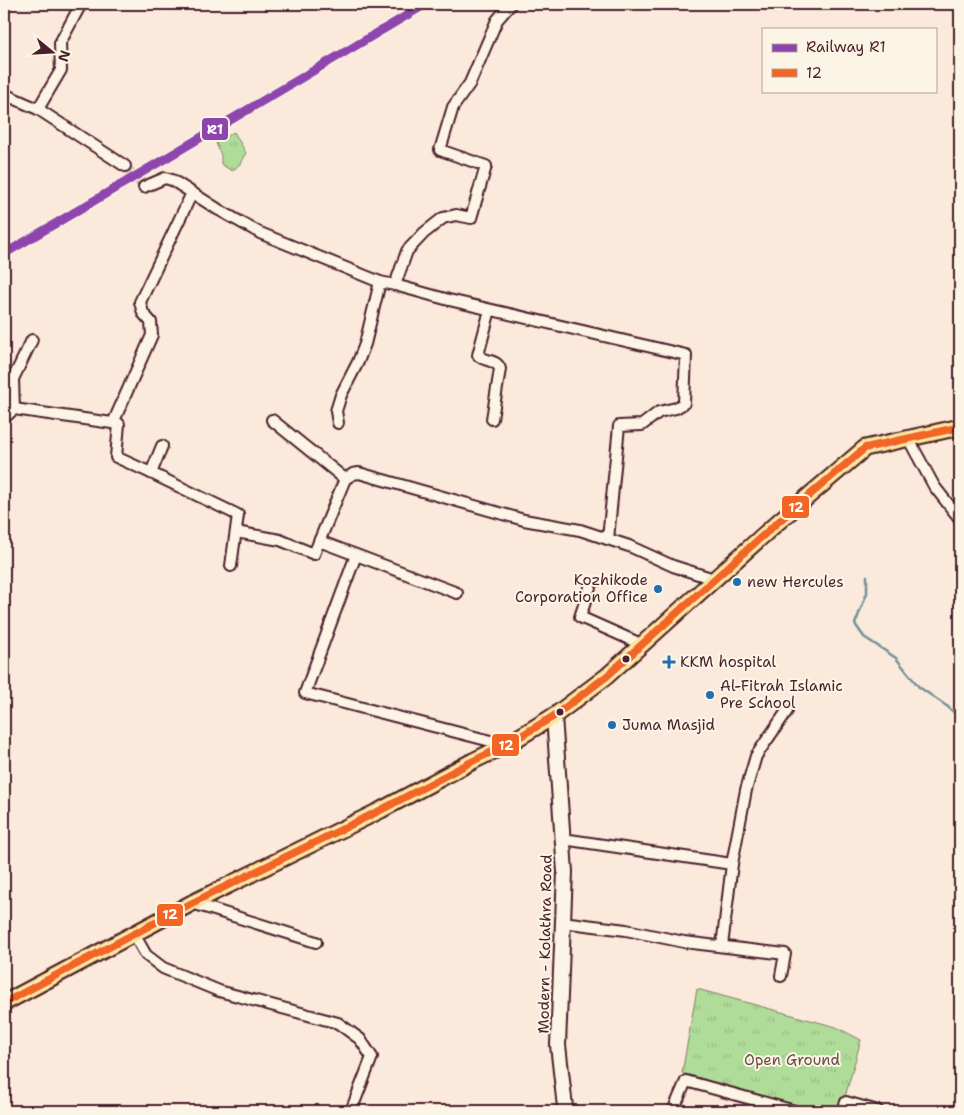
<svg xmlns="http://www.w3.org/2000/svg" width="964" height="1115" font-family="'Shantell Sans',sans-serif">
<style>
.park{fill:url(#park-tufts);stroke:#7d7e62}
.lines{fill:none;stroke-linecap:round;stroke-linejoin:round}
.stream{stroke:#729199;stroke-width:2.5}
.minor-tunnel{stroke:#d8c1b8;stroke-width:10;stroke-dasharray:10 5;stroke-linecap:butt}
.minor-casing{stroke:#4a1f2b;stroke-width:14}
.secondary-casing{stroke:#4a1f2b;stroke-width:18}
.primary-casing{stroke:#4a1f2b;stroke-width:19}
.minor{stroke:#fcf5e5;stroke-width:10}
.secondary{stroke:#fcf5e5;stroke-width:14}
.primary{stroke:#fce080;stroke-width:15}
.bus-1-casing{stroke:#fcf5e5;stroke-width:11}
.bus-1{stroke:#f26522;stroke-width:8}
.rail-1-casing{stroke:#fcf5e5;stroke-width:12}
.rail-1{stroke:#8e44ad;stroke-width:9}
.poi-dot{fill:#1f6fb2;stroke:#fcf5e5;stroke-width:2}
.bus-dot{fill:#4a1f2b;stroke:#fcf5e5;stroke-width:2}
.labels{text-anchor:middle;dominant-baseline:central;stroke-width:4;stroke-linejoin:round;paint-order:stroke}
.poi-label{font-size:15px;fill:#4a1f2b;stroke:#fcf5e5;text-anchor:start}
.street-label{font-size:15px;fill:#4a1f2b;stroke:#fcf5e5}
.park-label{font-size:15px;fill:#644e47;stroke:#fcf5e5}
.line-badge{stroke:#fcf5e5;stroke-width:2}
.badge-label{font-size:14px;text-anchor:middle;font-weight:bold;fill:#fff}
</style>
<defs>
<pattern id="park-tufts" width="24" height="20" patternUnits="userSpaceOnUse" patternTransform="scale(1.25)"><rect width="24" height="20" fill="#b0dc9a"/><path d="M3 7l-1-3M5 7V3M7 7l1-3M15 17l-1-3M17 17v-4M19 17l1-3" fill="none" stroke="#99bc85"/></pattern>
</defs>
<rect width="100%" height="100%" fill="#fbe9db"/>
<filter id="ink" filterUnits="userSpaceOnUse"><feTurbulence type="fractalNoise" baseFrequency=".02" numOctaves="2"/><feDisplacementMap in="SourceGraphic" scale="10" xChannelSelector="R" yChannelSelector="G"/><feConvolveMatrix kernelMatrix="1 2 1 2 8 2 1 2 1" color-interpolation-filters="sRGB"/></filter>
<g filter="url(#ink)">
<g class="park">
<path d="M234,132l12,21 -6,11 -8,7 -11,-7v-9l-5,-12z"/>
<path d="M697,989l139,38 25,13 -20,71h-27l-132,-38z"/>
</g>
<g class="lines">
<path class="stream" d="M867,576v17l-12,31 9,13 32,21 23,29 29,20 12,11"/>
<path class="minor-tunnel" d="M125,166l19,21"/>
<g class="minor-casing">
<g id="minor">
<path d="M81,4l-21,39 1,27 -23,39 87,57"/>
<path d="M4,94l34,15"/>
<path d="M144,187l21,-9 7,2 47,30 41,23 120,49 15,3 12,-34 17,-18 19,-15 13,-3 15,3 15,-52 -46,-16 13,-43 17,-24 27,-63 14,-16"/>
<path d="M395,285l54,15 237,55 -2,48 -8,5 -17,4 -17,13 -23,1 -11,113"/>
<path d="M490,310l-12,45c6,7 19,4 22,14l-8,50"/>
<path d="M14,409l105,15 -3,33 35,16"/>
<path d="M4,418l10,-9 -1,-30 19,-39"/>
<path d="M272,420l73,59 8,-5 6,-1 165,47 56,10 49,16 44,20 41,13"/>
<path d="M113,423l39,-88 -1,-13 -8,-9 -3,-11 52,-109"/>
<path d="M338,423l-2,-12 5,-16 17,-33 7,-18 15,-62"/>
<path d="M908,438l26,48 26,33"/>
<path d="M162,446l-11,27 87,42 -7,51"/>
<path d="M236,532l44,8 34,14 31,-75"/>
<path d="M319,541l138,52"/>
<path d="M356,555l-51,138 201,52"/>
<path d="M591,584l-11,33 63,28"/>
<path d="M563,839l169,25 -10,82"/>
<path d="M732,864l14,-74 10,-34 31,-45"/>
<path d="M192,903l124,39"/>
<path d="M562,922l64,8 58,12 101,12 -4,22"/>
<path d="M134,934l12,21 17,13 56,23 119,32 22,16 12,18 -21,54"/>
<path d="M673,1111l13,-30 109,30"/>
<path d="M843,1111l3,-9 32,9"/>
</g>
</g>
<g class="secondary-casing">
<path id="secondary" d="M554,716l11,156 -7,173 7,62 2,4"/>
</g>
<g class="primary-casing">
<path id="primary" d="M4,1003l188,-100 189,-93 92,-49 33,-16 48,-29 53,-40 171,-154 87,-74 95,-21"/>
</g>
<use href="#minor" class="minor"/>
<use href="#secondary" class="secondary"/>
<use href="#primary" class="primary"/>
<g class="bus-1-casing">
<path id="bus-1" d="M4,1003l188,-100 189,-93 92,-49 33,-16 48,-29 53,-40 171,-154 87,-74 95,-21"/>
</g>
<use href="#bus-1" class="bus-1"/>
<g class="rail-1-casing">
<path id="rail-1" d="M4,254l422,-250"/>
</g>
<use href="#rail-1" class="rail-1"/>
</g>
</g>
<g class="poi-dot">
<circle cx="737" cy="582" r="5"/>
<circle cx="658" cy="589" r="5"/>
<path d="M666.5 654.5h5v5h5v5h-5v5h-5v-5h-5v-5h5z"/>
<circle cx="710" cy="695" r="5"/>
<circle cx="612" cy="725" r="5"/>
</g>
<g class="bus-dot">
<circle cx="626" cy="659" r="4.5"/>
<circle cx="560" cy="712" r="4.5"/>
</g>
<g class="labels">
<g class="poi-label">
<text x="648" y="580" text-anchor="end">Kozhikode<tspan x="648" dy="17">Corporation Office</tspan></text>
<text x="747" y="582">new Hercules</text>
<text x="680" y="662">KKM hospital</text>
<text x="720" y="686">Al-Fitrah Islamic<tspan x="720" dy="17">Pre School</tspan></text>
<text x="622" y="725">Juma Masjid</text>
</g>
<g class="street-label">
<text transform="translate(545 944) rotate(-89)">Modern - Kolathra Road</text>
</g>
<g class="park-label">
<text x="792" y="1060">Open Ground</text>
</g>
</g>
<g class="line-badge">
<rect x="201" y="117" width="28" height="24" rx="5" fill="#8e44ad"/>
<rect x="781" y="495" width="29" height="24" rx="5" fill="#f26522"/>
<rect x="491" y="733" width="29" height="24" rx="5" fill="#f26522"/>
<rect x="156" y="903" width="28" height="24" rx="5" fill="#f26522"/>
</g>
<g class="badge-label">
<text x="215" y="134">R1</text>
<text x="796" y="512">12</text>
<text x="506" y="750">12</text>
<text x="170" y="919">12</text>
</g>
<rect width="964" height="1115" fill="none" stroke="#fcf5e5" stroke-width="20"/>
<rect x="10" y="10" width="944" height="1095" fill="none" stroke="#4a1f2b" stroke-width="2" filter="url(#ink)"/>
<rect x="762" y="28" width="175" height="65" fill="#fcf5e5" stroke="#b59f9b"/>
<rect x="772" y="44" width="25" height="8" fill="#8e44ad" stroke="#b59f9b"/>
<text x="806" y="52" font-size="15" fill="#4a1f2b">Railway R1</text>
<rect x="772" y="69" width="25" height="8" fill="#f26522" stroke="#b59f9b"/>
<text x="806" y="78" font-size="15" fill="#4a1f2b">12</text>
<g transform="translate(52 52) rotate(108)" stroke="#fcf5e5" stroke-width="4" paint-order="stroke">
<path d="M0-4L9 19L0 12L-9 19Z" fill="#4a1f2b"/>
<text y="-8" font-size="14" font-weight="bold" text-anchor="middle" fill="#4a1f2b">N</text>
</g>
</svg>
